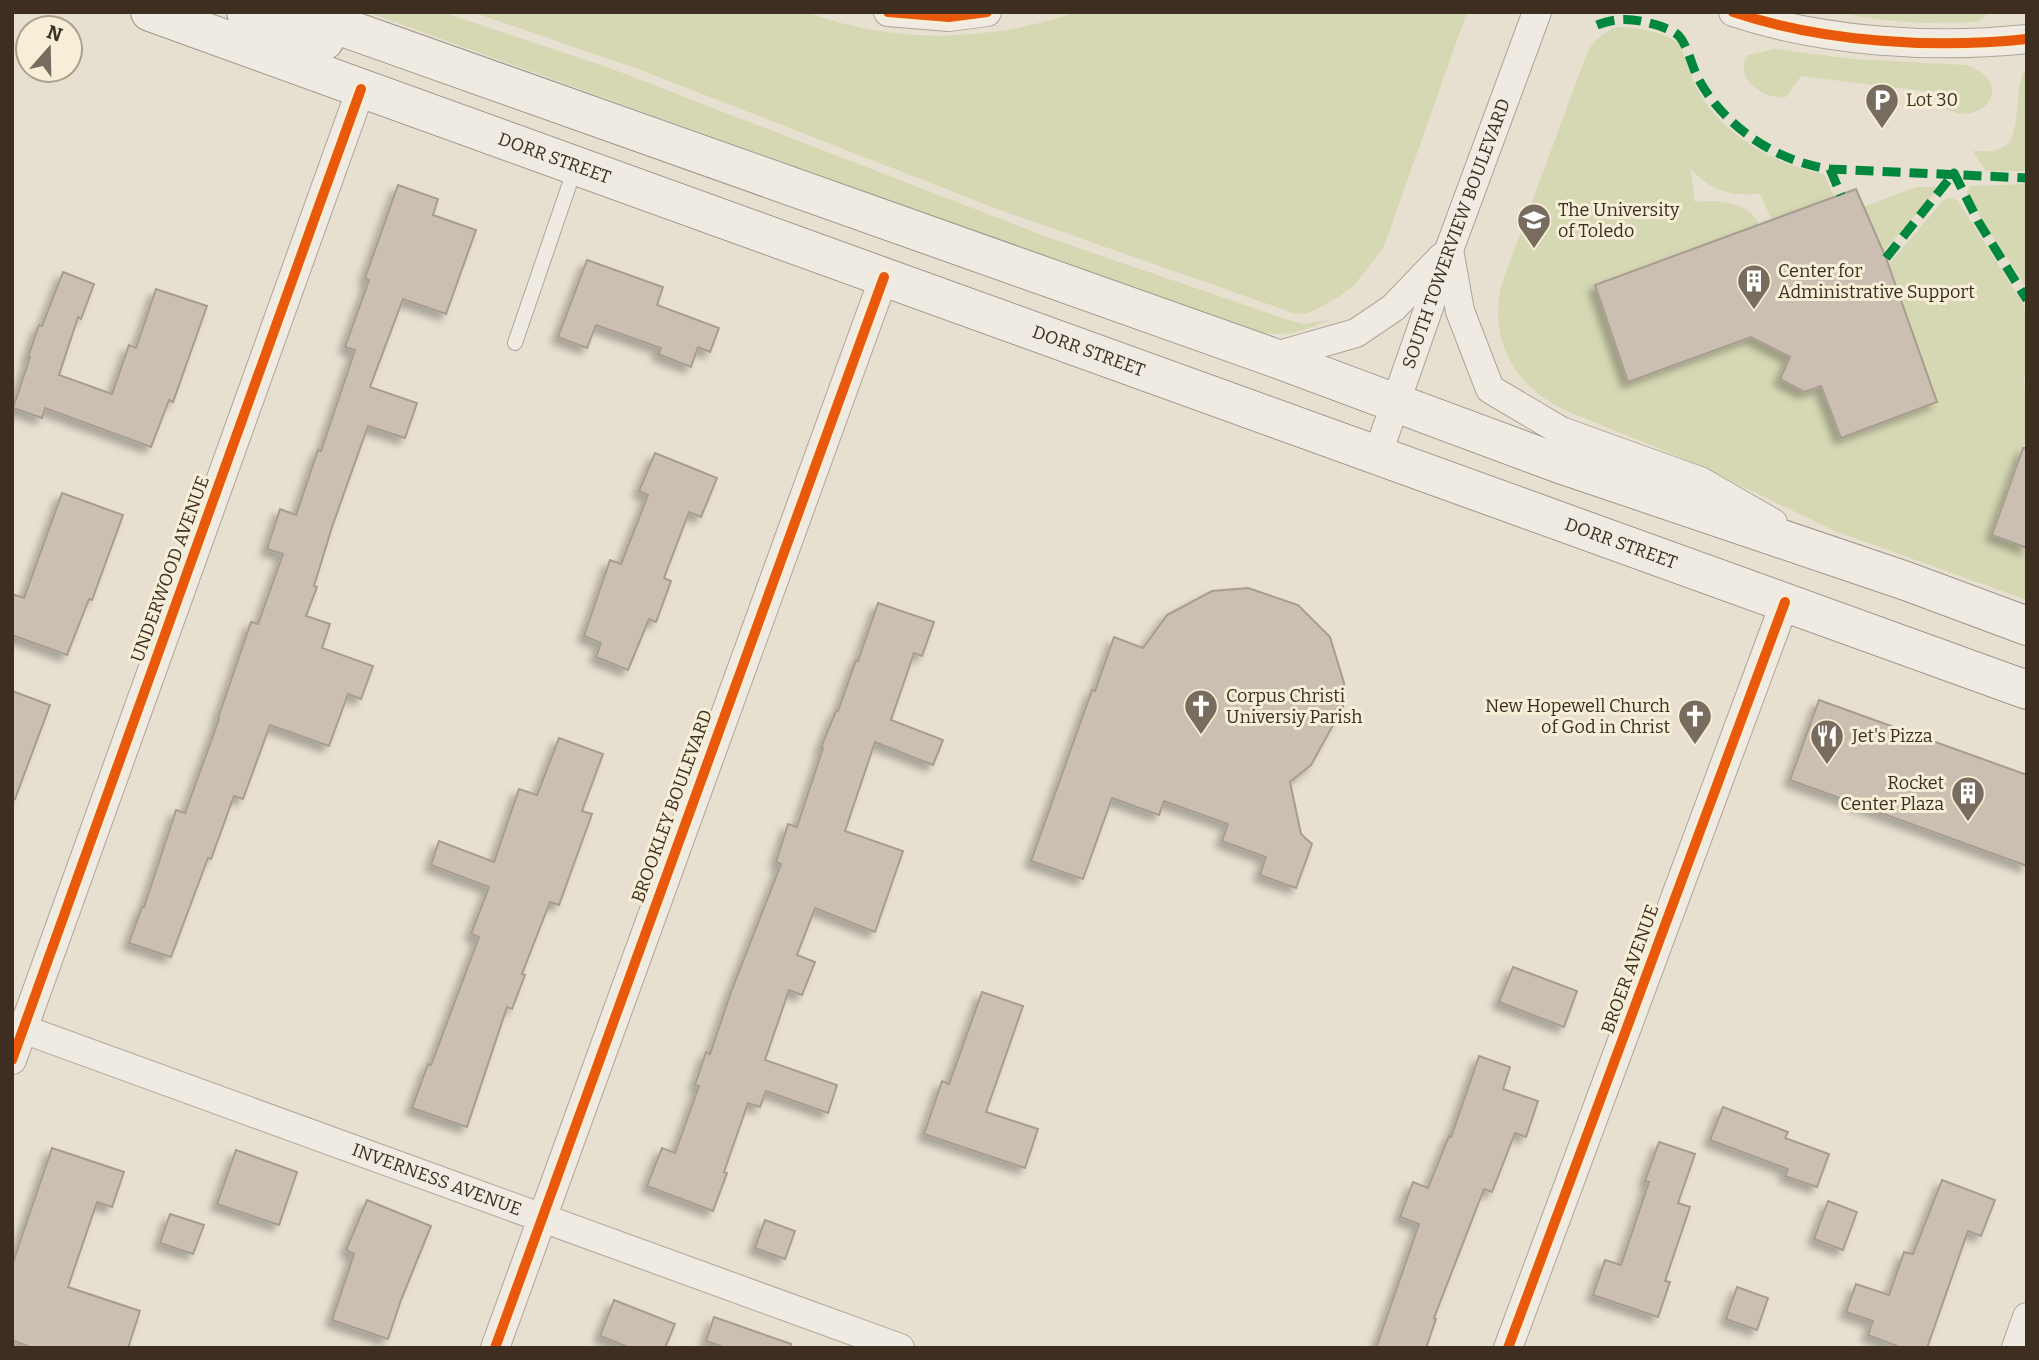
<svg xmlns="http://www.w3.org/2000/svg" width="2039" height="1360" font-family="Bitter,serif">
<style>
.green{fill:#d6d7b3}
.building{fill:#cbbfb2;stroke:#a89c90;stroke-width:2;filter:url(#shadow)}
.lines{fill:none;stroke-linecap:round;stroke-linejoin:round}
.lane-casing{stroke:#ada599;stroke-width:16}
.street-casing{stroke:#ada599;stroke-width:30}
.secondary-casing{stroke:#9c958a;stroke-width:40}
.lane{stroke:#efebe3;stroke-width:14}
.street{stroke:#efebe3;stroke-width:28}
.secondary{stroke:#efebe3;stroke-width:38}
.quiet{stroke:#00873e;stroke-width:9;stroke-dasharray:18 9;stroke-linecap:butt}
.cycleway-casing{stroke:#f7eed8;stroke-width:15}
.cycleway{stroke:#e8590c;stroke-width:10}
.labels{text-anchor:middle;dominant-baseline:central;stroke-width:6;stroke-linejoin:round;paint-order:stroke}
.poi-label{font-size:18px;fill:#3d2e20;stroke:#f7eed8;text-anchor:start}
.street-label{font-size:18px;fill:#3d2e20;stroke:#f7eed8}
</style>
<defs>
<filter id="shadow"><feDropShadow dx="-6" dy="6" stdDeviation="3.5" flood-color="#0004"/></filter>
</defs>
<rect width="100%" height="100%" fill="#e7e0d1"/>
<g class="green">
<path d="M367,12h75l165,55 448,173 237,81 11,3 26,-4c-34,15 -49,18 -85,9z"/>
<path d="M472,12h334c88,32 181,31 270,0h391l-84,237 -29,36 -15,12 -28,15 -7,2 -11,-1 -293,-103 -362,-141z"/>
<path d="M1834,12h156l-13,10 -53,1 -43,-3z"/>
<path d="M1618,27c16,0 51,5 61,18 5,7 11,30 16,40 25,49 77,79 129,89l10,23 -62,23 -12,-26c-31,2 -50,-3 -70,-26l5,34c20,-3 56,0 64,23l-131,157 123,-45 39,20 -9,22 40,7 20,52 95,-36 -48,-137 54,-63c6,-5 9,-5 16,-1l69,109v50l-3,23 3,10v45l-35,97 35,13v52l-192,-69 -141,-68 -132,-54c-49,-26 -74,-70 -60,-126l85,-230c8,-14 16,-21 31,-26z"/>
<path d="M1775,49l78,10 113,6c52,18 16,65 -21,43l10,-16 -32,-1 -122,-15 -15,21c-18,4 -55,-18 -38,-42z"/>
<path d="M2027,66v105h-41l-13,-20c11,0 24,2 33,-6 16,-13 7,-60 21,-79z"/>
<path d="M2027,184v105l-59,-91 -1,-6 3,-6z"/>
<path d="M1916,187h21l-1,5 -53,60 -20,-45z"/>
</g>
<g class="building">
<path d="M398,185l40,14 -5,16 43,15 -30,84 -43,-15 -33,88 47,16 -12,35 -37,-12 -36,101 -18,59 3,1 -11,29 24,8 -8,24 51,18 -12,33 -13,-5 -19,52 -59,-21 -27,74 -9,-3 -23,63 -3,-1 -37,99 -42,-14 13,-36h2l32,-97 9,3 34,-94 -1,-1 33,-96 7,2 25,-70 -16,-5 13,-40 16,6 22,-65 3,1 34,-101 -10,-3 24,-67 -4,-2z"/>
<path d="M1856,189l30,69 51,144 -96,36 -20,-52 -17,6 -24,-13 10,-22 -39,-20 -123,45 -33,-97z"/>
<path d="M587,260l76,27 -6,18 62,23 -9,24 -12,-5 -7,20 -33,-13 3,-6 -65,-23 -9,23 -29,-11z"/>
<path d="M63,272l31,12 -13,35 -3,-2 -19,58 53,19 17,-49 7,3 20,-59 51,17 -34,96 -4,-2 -18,47 -106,-39 -3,10 -29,-10 17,-51h-2l11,-32 3,1z"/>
<path d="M2023,448h4v100l-35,-13z"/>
<path d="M655,453l62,25 -16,39 -12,-5 -25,66 7,3 -15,41 -7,-3 -21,51 -32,-13 5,-14 -17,-7 26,-76 11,4 27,-69 -9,-4z"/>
<path d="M62,493l61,22 -31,85 -3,-1 -22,56 -55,-20v-41l12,4z"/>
<path d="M1248,588l50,17 32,32 14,46 -1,24 -32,58 -21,17 11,52 11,10 -16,44 -36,-13 6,-18 -44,-16 6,-17 -64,-23 -5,14 -47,-17 -29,81 -52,-18 61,-171 3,1 19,-54 29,11 24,-33 45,-24z"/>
<path d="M878,603l56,19 -12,34 -8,-3 -23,67 52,20 -10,25 -58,-23 -30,89 58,20 -28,81 -60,-24 -18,47 18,7 -13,33 -13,-5 -24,70 72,25 -9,28 -62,-22 -6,16 -12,-4 -24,69 3,1 -14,38 -66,-25 15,-38 13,5 24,-67 -4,-1 11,-33 4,2 21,-62 50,-128 -5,-2 12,-38 9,3 26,-79 -2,-1 15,-36h2l18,-51 2,1z"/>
<path d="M12,691l38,14 -35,94h-3z"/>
<path d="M1819,700l208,75v91l-237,-86z"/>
<path d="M559,738l44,16 -21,57 10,3 -33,91 -9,-3 -28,72 3,1 -13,34 -5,-2 -40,120 -55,-19 16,-44 3,1 48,-128 -8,-3 18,-47 -58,-22 8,-24 55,21 25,-73 18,6z"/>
<path d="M1513,967l64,24 -13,36 -65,-25z"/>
<path d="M982,992l41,14 -37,106 52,17 -13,39 -101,-34 18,-53 7,3z"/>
<path d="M1479,1056l31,11 -7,22 35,12 -12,36 -11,-4 -23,59 -8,-3 -50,129 2,1 -10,29h-50l43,-124 -19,-7 13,-35 15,6 21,-52 2,1z"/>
<path d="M1723,1107l65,25 -3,6 44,16 -12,33 -32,-11 3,-7 -78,-29z"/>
<path d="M1659,1142l36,12 -17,49 12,4 -25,74 5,1 -12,35 -65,-22 12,-35 16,5 28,-83 -4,-1z"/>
<path d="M52,1148l72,24 -12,35 -15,-5 -29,85 72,24 -12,37h-96l-20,-8v-75z"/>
<path d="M236,1150l61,22 -18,53 -62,-21z"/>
<path d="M1942,1180l53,20 -14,36 -13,-5 -41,117h-25l-34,-13 5,-14 -27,-9 10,-28 33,11 15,-43 9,2z"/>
<path d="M367,1200l64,26 -30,74 -13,39 -56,-19 22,-66 -8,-4z"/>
<path d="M1828,1201l29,11 -14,38 -29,-11z"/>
<path d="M170,1214l34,11 -11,29 -33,-11z"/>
<path d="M765,1220l30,11 -10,28 -30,-11z"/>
<path d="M1737,1287l31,11 -11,32 -31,-11z"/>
<path d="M614,1300l61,24 -10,24h-35l-30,-12z"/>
<path d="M714,1317l77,27 -1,4h-64l-20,-7z"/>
</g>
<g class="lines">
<g class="lane-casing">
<path id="lane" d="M515,343l60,-175"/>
</g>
<g class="street-casing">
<g id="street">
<path d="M888,12l61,5 38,-5"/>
<path d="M1733,12c90,30 199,37 294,27"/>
<path d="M1449,250l11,61 30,78 71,42 139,50 73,42"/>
<path d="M1272,357l84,-24 37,-25 49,-51"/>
<path id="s1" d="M1377,456l72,-206 88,-238"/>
<path id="s2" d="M12,1025l888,323"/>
<path d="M12,1060l349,-971"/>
<path d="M495,1348l389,-1071"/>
<path d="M1508,1348l277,-746"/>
<path d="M2016,1348l11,-31"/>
</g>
</g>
<g class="secondary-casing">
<g id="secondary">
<path id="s3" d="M150,12l1877,678"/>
<path d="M246,12l78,29"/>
<path d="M300,12l972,345 288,107 346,117 121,45"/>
</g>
</g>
<use href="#lane" class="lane"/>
<use href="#street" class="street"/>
<use href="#secondary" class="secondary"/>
<g class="quiet">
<path d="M1597,25c23,-9 40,-6 63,1 7,3 14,5 19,10 9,10 13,32 20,44 26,47 78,82 131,89l197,9"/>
<path d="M1830,169l11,26"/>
<path d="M1886,258l68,-85 24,48 49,79"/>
</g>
<g class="cycleway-casing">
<g id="cycleway">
<path d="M888,12l61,5 38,-5"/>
<path d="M1733,12c90,30 199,37 294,27"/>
<path d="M12,1060l349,-971"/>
<path d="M495,1348l389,-1071"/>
<path d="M1508,1348l277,-746"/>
</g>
</g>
<use href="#cycleway" class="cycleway"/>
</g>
<defs>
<g id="parking-pin" transform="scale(1.75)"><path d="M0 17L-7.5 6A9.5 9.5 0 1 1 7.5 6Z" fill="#786c5e" stroke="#f7eed8"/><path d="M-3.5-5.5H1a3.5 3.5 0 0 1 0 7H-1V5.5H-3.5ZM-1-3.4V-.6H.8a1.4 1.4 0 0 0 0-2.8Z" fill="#fff"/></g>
<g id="university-pin" transform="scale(1.75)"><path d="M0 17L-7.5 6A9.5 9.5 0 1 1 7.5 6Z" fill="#786c5e" stroke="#f7eed8"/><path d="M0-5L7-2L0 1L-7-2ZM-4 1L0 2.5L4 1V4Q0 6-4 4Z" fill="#fff"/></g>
<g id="building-pin" transform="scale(1.75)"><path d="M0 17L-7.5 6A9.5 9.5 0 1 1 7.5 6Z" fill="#786c5e" stroke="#f7eed8"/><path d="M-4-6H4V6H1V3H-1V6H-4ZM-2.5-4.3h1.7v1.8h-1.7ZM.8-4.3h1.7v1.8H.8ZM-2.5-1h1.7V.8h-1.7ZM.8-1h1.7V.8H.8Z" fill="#fff"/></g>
<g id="church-pin" transform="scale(1.75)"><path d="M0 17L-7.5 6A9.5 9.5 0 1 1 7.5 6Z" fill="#786c5e" stroke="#f7eed8"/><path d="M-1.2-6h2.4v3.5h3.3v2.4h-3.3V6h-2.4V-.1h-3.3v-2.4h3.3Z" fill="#fff"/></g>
<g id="restaurant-pin" transform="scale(1.75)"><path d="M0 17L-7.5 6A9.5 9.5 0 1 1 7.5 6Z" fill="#786c5e" stroke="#f7eed8"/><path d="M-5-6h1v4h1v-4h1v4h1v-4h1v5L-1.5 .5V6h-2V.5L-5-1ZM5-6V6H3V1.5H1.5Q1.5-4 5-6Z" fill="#fff"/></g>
</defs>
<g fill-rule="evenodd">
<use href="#parking-pin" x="1882" y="100"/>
<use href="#university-pin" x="1534" y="220"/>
<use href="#building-pin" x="1754" y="281"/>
<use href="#church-pin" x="1201" y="706"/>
<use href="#church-pin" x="1695" y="716"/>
<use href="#restaurant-pin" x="1827" y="736"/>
<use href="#building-pin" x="1968" y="793"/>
</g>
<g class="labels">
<g class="poi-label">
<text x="1906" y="100">Lot 30</text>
<text x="1558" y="210">The University<tspan x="1558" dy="21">of Toledo</tspan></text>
<text x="1778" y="271">Center for<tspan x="1778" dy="21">Administrative Support</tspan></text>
<text x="1226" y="696">Corpus Christi<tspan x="1226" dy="21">Universiy Parish</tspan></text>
<text x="1670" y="706" text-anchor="end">New Hopewell Church<tspan x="1670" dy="21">of God in Christ</tspan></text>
<text x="1852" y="736">Jet's Pizza</text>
<text x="1944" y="783" text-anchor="end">Rocket<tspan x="1944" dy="21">Center Plaza</tspan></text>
</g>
<g class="street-label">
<text stroke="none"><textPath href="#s3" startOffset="430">DORR STREET</textPath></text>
<text stroke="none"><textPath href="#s1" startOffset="236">SOUTH TOWERVIEW BOULEVARD</textPath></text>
<text stroke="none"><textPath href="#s3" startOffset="998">DORR STREET</textPath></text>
<text stroke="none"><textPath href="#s3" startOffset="1564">DORR STREET</textPath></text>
<text transform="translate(170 569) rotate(-70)">UNDERWOOD AVENUE</text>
<text transform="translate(672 806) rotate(-70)">BROOKLEY BOULEVARD</text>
<text transform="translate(1630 969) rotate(-70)">BROER AVENUE</text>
<text stroke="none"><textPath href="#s2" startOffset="452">INVERNESS AVENUE</textPath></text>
</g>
</g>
<rect width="2039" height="1360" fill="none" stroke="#3d2e20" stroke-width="28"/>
<g transform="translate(49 49) rotate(20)"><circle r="33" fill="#f7eed8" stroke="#ada18e" stroke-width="2"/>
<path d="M0-5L12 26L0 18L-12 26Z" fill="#786c5e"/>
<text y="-10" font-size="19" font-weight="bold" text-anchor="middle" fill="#3d2e20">N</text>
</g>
</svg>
